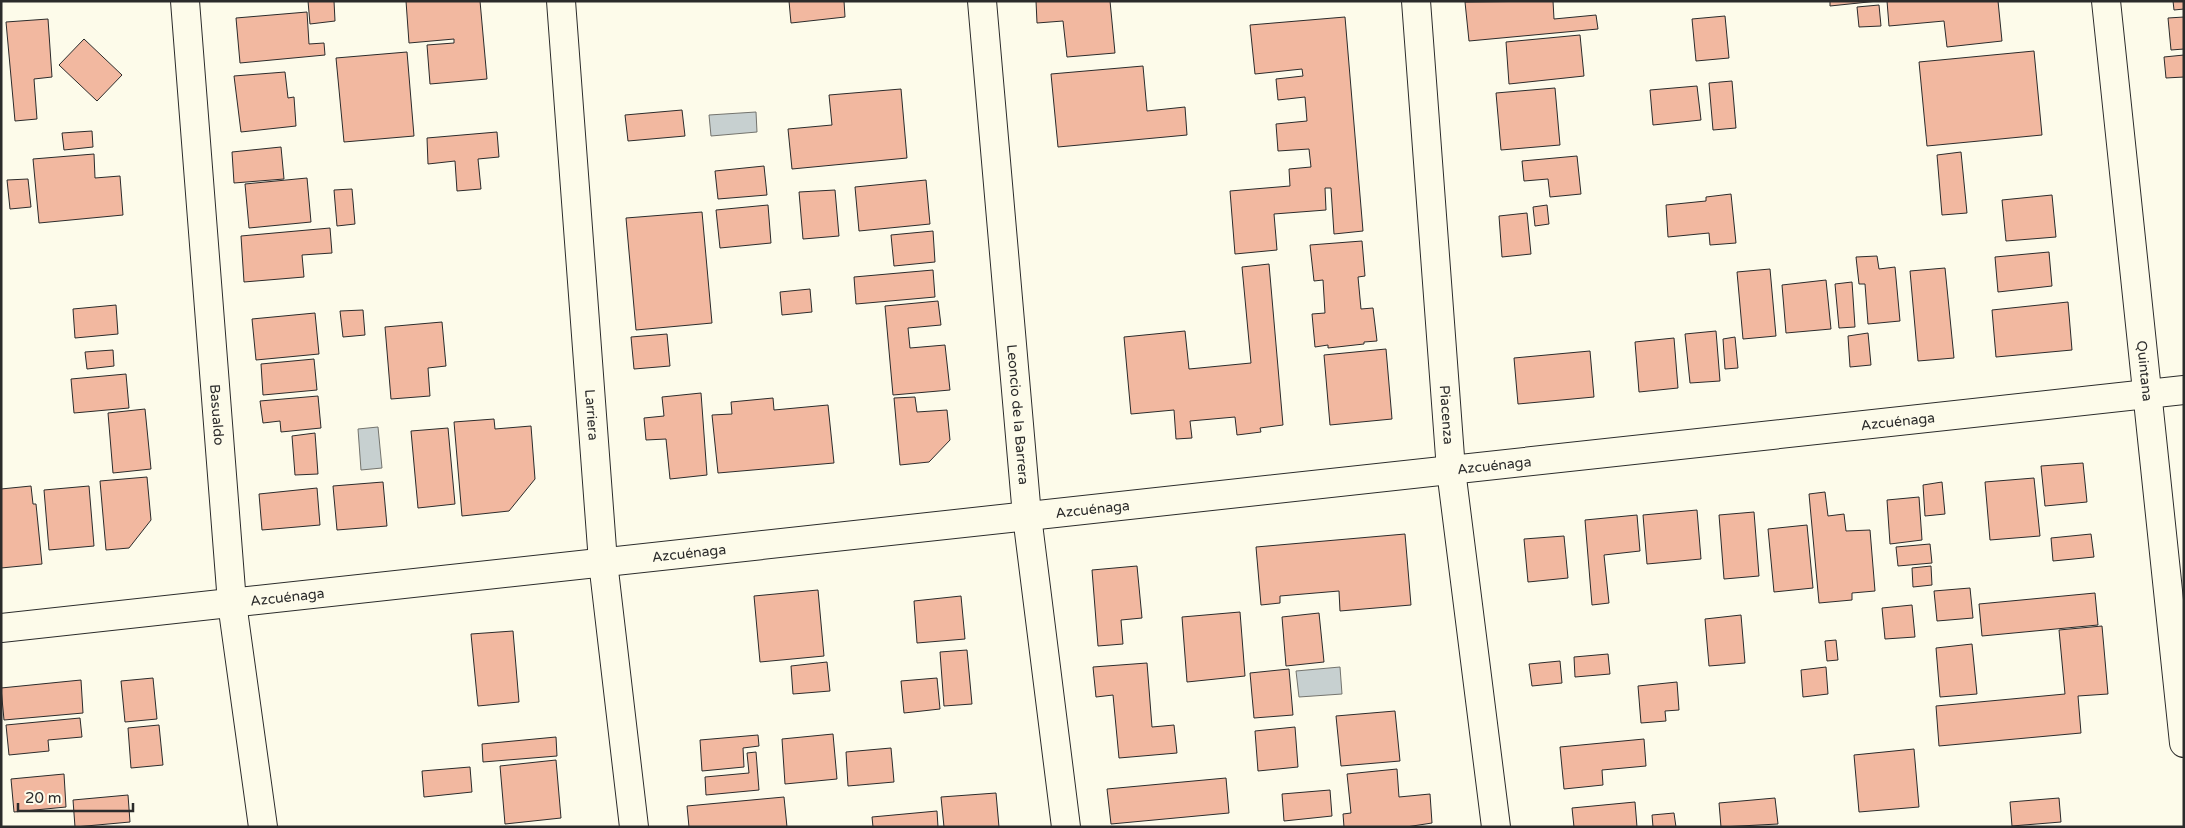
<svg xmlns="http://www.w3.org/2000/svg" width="2185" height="828" font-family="'Varela Round',sans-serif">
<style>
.water{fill:#c7d0d0;stroke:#74746e}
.building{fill:#f2b8a0;stroke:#2b2b2b}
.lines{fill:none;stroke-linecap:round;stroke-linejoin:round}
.minor-casing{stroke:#2b2b2b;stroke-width:30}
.secondary-casing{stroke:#2b2b2b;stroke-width:30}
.minor{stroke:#fdfbea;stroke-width:28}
.secondary{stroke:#fdfbea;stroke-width:28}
.labels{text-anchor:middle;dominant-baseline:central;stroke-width:4;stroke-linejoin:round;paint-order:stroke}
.street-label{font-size:14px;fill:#2b2b2b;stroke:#fdfbea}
</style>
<rect width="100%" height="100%" fill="#fdfbea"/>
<g class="water">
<path d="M756,112l1,20 -46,4 -2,-21z"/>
<path d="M378,427l4,41 -21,2 -3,-41z"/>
<path d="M1340,667l2,27 -43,3 -3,-26z"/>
</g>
<g class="building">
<path d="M308,1h26l1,20 -25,3z"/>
<path d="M406,1h74l7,78 -57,5 -3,-39 27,-2v-4l-45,4z"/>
<path d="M789,1h55l1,16 -54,6z"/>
<path d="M1036,1h74l5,52 -48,4 -4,-36 -26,2z"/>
<path d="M1553,1l1,18 42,-4 2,14 -129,12 -4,-39z"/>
<path d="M1830,1h48l-48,5z"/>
<path d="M1887,1h111l4,40 -55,6 -3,-26 -55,5z"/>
<path d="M2173,1h11v8l-10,1z"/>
<path d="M1879,5l2,21 -22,1 -2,-20z"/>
<path d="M307,12l2,32 15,-1 1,12 -85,8 -4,-45z"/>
<path d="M1725,16l4,42 -33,3 -4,-42z"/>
<path d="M1345,17l18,214 -29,3 -3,-46h-6l1,22 -52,4 3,36 -42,4 -5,-63 60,-5 -1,-17 22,-2 -2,-18 -31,2 -2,-27 31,-3 -2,-24 -27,3 -2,-21 27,-3 -1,-7 -47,5 -5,-49z"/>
<path d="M2184,17v32l-13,1 -3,-32z"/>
<path d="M48,19l4,58 -18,2 3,40 -22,2 -9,-99z"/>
<path d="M1580,35l4,41 -75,8 -3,-42z"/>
<path d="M84,39l38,36 -25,26 -38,-36z"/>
<path d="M2034,51l8,84 -115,11 -8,-84z"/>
<path d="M407,52l7,84 -70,6 -8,-84z"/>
<path d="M2184,55v22l-18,1 -2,-21z"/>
<path d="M1143,66l4,45 38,-4 2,28 -129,12 -7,-73z"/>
<path d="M285,72l3,26 6,-1 2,29 -55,6 -7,-56z"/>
<path d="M1732,81l4,47 -23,2 -4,-47z"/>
<path d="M1697,86l4,34 -48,5 -3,-35z"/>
<path d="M1555,88l5,57 -59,5 -5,-57z"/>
<path d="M901,89l6,69 -115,11 -4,-40 44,-4 -3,-30z"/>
<path d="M682,110l3,26 -57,5 -3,-26z"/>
<path d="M92,131l1,16 -29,3 -2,-17z"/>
<path d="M497,132l2,25 -21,2 3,30 -24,2 -2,-30 -27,3 -1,-26z"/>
<path d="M281,147l3,32 -50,4 -2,-31z"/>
<path d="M1961,152l6,61 -25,2 -5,-60z"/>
<path d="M94,154l1,24 25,-2 3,39 -84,8 -6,-64z"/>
<path d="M1577,156l4,38 -31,3 -2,-18 -24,2 -2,-20z"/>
<path d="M764,166l3,29 -49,4 -3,-28z"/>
<path d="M307,178l4,44 -62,6 -4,-44z"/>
<path d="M28,179l3,28 -21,2 -3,-29z"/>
<path d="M926,180l4,44 -71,7 -4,-44z"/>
<path d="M352,189l3,35 -18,2 -3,-36z"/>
<path d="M835,190l4,46 -36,3 -4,-47z"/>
<path d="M1731,194l5,49 -26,2 -1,-12 -41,4 -2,-32 40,-4v-4z"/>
<path d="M2052,195l4,42 -50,4 -4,-41z"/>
<path d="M768,205l3,38 -51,5 -4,-38z"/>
<path d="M1547,205l2,19 -14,2 -2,-19z"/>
<path d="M702,212l10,111 -76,7 -10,-112z"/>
<path d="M1527,213l4,41 -29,3 -3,-41z"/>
<path d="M330,228l2,25 -30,2 2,22 -60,5 -3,-46z"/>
<path d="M933,231l2,31 -41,4 -3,-31z"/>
<path d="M1362,241l3,35 -7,1 3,32 12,-1 4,33 -13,1v2l-36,4v-3l-13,2 -3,-33 13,-1 -2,-33 -9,1 -4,-36z"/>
<path d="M2049,252l3,34 -54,6 -3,-35z"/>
<path d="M1877,256l2,13 16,-2 5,54 -32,3 -3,-40h-6l-3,-27z"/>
<path d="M1269,264l14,161 -23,3 1,4 -24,3 -2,-18 -45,4 2,17 -16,1 -2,-29 -43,4 -7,-77 61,-6 4,38 62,-6 -9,-96z"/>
<path d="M1945,268l9,90 -36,3 -8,-90z"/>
<path d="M1770,269l6,67 -33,3 -6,-67z"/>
<path d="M933,270l2,27 -79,7 -2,-27z"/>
<path d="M1826,280l5,49 -45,4 -4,-48z"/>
<path d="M1852,282l3,45 -16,1 -4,-44z"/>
<path d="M810,289l2,23 -30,3 -2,-23z"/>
<path d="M938,301l3,24 -33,3 2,20 35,-3 5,45 -57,5 -8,-89z"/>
<path d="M2068,302l4,48 -76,7 -4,-47z"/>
<path d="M116,305l2,29 -43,4 -2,-29z"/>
<path d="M363,310l2,25 -22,2 -3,-26z"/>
<path d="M315,313l4,41 -63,6 -4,-41z"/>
<path d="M442,322l4,44 -18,2 2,28 -39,3 -6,-72z"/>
<path d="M1716,331l4,50 -30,2 -5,-49z"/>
<path d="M1868,333l3,32 -21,2 -2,-31z"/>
<path d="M667,334l3,32 -36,3 -3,-32z"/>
<path d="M1735,337l3,31 -13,1 -2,-30z"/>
<path d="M1674,338l4,50 -39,4 -4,-50z"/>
<path d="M1386,349l6,70 -62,6 -6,-70z"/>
<path d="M113,350l1,16 -27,3 -2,-17z"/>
<path d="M1590,351l4,46 -76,7 -4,-46z"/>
<path d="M314,359l3,31 -54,5 -2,-31z"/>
<path d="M126,374l3,34 -55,5 -3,-34z"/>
<path d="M701,393l6,82 -37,4 -4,-40 -20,1 -2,-22 20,-2 -2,-19z"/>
<path d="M318,396l3,32 -40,4 -1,-11 -17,2 -3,-22z"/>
<path d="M915,397l2,15 30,-2 3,30 -21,22 -29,3 -6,-67z"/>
<path d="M773,398l1,12 54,-5 6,58 -116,10 -6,-58 20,-1 -1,-12z"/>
<path d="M145,409l6,60 -38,4 -5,-60z"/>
<path d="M494,419l1,10 36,-3 4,53 -26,32 -47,5 -8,-94z"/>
<path d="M448,428l7,76 -37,4 -7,-77z"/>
<path d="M315,433l3,41 -23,1 -3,-39z"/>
<path d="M2083,463l4,39 -42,4 -4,-40z"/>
<path d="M147,477l4,43 -22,28 -23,2 -6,-69z"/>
<path d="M2034,478l6,58 -50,4 -5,-58z"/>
<path d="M383,482l4,44 -50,4 -4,-44z"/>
<path d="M1942,482l3,32 -20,2 -2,-31z"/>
<path d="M31,486l2,18h3l6,60 -41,4v-79z"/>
<path d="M89,486l5,60 -45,4 -5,-60z"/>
<path d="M317,488l3,37 -58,5 -3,-36z"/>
<path d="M1825,492l3,24 16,-2 2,17 24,-1 5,61 -23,2v7l-33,3 -10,-109z"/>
<path d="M1919,497l3,43 -32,4 -3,-44z"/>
<path d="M1697,510l4,49 -54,5 -4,-49z"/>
<path d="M1754,512l5,64 -35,3 -5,-64z"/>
<path d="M1637,515l3,36 -36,4 5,48 -17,2 -7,-85z"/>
<path d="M1807,525l6,63 -39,4 -6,-63z"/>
<path d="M1405,534l6,71 -71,6 -1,-20 -59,5v7l-19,2 -5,-58z"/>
<path d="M2091,534l3,23 -41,4 -2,-23z"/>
<path d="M1564,536l4,42 -40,4 -4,-43z"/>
<path d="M1930,544l2,19 -34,3 -2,-19z"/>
<path d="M1137,566l5,52 -21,2 2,24 -25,2 -6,-76z"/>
<path d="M1931,566l1,19 -19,2 -1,-19z"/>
<path d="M1970,588l3,30 -36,3 -3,-30z"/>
<path d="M818,590l6,66 -64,6 -6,-66z"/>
<path d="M2095,593l3,32 -116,11 -3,-32z"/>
<path d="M961,596l4,43 -48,4 -3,-42z"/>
<path d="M1912,605l3,32 -30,2 -3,-31z"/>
<path d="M1240,612l5,64 -58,6 -5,-65z"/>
<path d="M1319,613l5,49 -38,4 -4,-49z"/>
<path d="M1741,615l4,48 -36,3 -4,-47z"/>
<path d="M2102,626l6,68 -30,2 3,37 -142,13 -3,-40 129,-12 -6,-64z"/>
<path d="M513,631l6,71 -41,4 -7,-72z"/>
<path d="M1836,640l2,20 -11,1 -2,-20z"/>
<path d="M1972,644l5,50 -37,3 -4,-49z"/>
<path d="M967,650l5,54 -28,2 -4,-54z"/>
<path d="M1608,654l2,20 -35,3 -1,-20z"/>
<path d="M1560,661l2,22 -30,3 -3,-22z"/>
<path d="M827,662l3,29 -37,3 -2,-28z"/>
<path d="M1147,663l5,64 22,-2 3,28 -58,5 -6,-63 -17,2 -3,-30z"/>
<path d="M1826,667l2,27 -25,3 -2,-27z"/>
<path d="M1289,669l4,46 -39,3 -4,-45z"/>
<path d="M153,678l4,41 -32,3 -4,-41z"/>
<path d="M937,678l3,31 -36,4 -3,-32z"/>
<path d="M81,680l2,33 -79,7 -3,-32z"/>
<path d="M1677,682l2,28 -14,1 1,10 -25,2 -3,-37z"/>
<path d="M1395,711l5,50 -59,5 -5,-50z"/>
<path d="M80,718l2,19 -34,3 1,11 -40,4 -3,-30z"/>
<path d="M159,725l4,40 -32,3 -3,-40z"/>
<path d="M1295,727l3,40 -40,4 -3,-40z"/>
<path d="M833,734l4,45 -52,5 -3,-45z"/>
<path d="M758,735l1,11 -16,2 1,19 -42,4 -2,-31z"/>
<path d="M556,737l1,19 -74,6 -1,-18z"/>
<path d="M1644,739l2,27 -44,4 1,15 -39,4 -4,-42z"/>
<path d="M891,748l3,34 -46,4 -2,-34z"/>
<path d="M1914,749l5,58 -60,5 -5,-57z"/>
<path d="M756,752l3,38 -53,5 -1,-18 44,-4 -2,-20z"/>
<path d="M556,760l5,58 -56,6 -5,-58z"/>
<path d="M470,767l2,25 -48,5 -2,-26z"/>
<path d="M1397,769l2,28 31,-3 2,29 -26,4h-62l-1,-13 8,-1 -4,-39z"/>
<path d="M64,774l2,33 -52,5 -3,-33z"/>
<path d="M1226,778l3,35 -118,11 -4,-35z"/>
<path d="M1330,790l2,26 -48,5 -2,-27z"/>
<path d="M996,793l3,34h-55l-3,-30z"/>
<path d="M128,795l2,27 -55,5 -2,-27z"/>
<path d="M784,797l3,30h-98l-2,-21z"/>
<path d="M1775,798l3,26 -57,3 -2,-24z"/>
<path d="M2059,798l2,24 -49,4 -2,-24z"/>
<path d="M1635,802l2,25h-63l-2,-19z"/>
<path d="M937,811l1,16h-65l-1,-10z"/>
<path d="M1674,813l2,14h-23l-1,-12z"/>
</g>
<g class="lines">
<g class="minor-casing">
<g id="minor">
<path id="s1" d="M185,1l47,602 31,224"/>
<path id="s2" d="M561,1l42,561 31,265"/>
<path id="s3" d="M982,1l45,515 39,311"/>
<path id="s4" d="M1416,1l35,469 45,357"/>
<path id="s5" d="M1,628l2183,-238"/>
</g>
</g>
<g class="secondary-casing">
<g id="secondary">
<path id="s6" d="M2106,1l78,742"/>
</g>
</g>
<use href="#minor" class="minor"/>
<use href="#secondary" class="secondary"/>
</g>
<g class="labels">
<g class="street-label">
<text stroke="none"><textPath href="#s6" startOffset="372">Quintana</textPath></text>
<text stroke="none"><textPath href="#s1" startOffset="415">Basualdo</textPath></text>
<text stroke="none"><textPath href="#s2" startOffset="415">Larriera</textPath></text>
<text stroke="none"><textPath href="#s3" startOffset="415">Leoncio de la Barrera</textPath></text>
<text stroke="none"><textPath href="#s4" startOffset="415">Piacenza</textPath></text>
<text stroke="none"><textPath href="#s5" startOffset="1908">Azcuénaga</textPath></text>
<text stroke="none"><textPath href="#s5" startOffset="1502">Azcuénaga</textPath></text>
<text stroke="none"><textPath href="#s5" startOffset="1098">Azcuénaga</textPath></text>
<text stroke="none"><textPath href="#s5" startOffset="692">Azcuénaga</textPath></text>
<text stroke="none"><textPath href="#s5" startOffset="288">Azcuénaga</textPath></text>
</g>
</g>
<rect width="2185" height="828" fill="none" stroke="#2b2b2b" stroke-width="5"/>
<path d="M18 803v8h115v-8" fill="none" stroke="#2b2b2b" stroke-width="2.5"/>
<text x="25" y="803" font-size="15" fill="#2b2b2b" stroke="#fdfbea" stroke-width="4" paint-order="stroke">20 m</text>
</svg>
